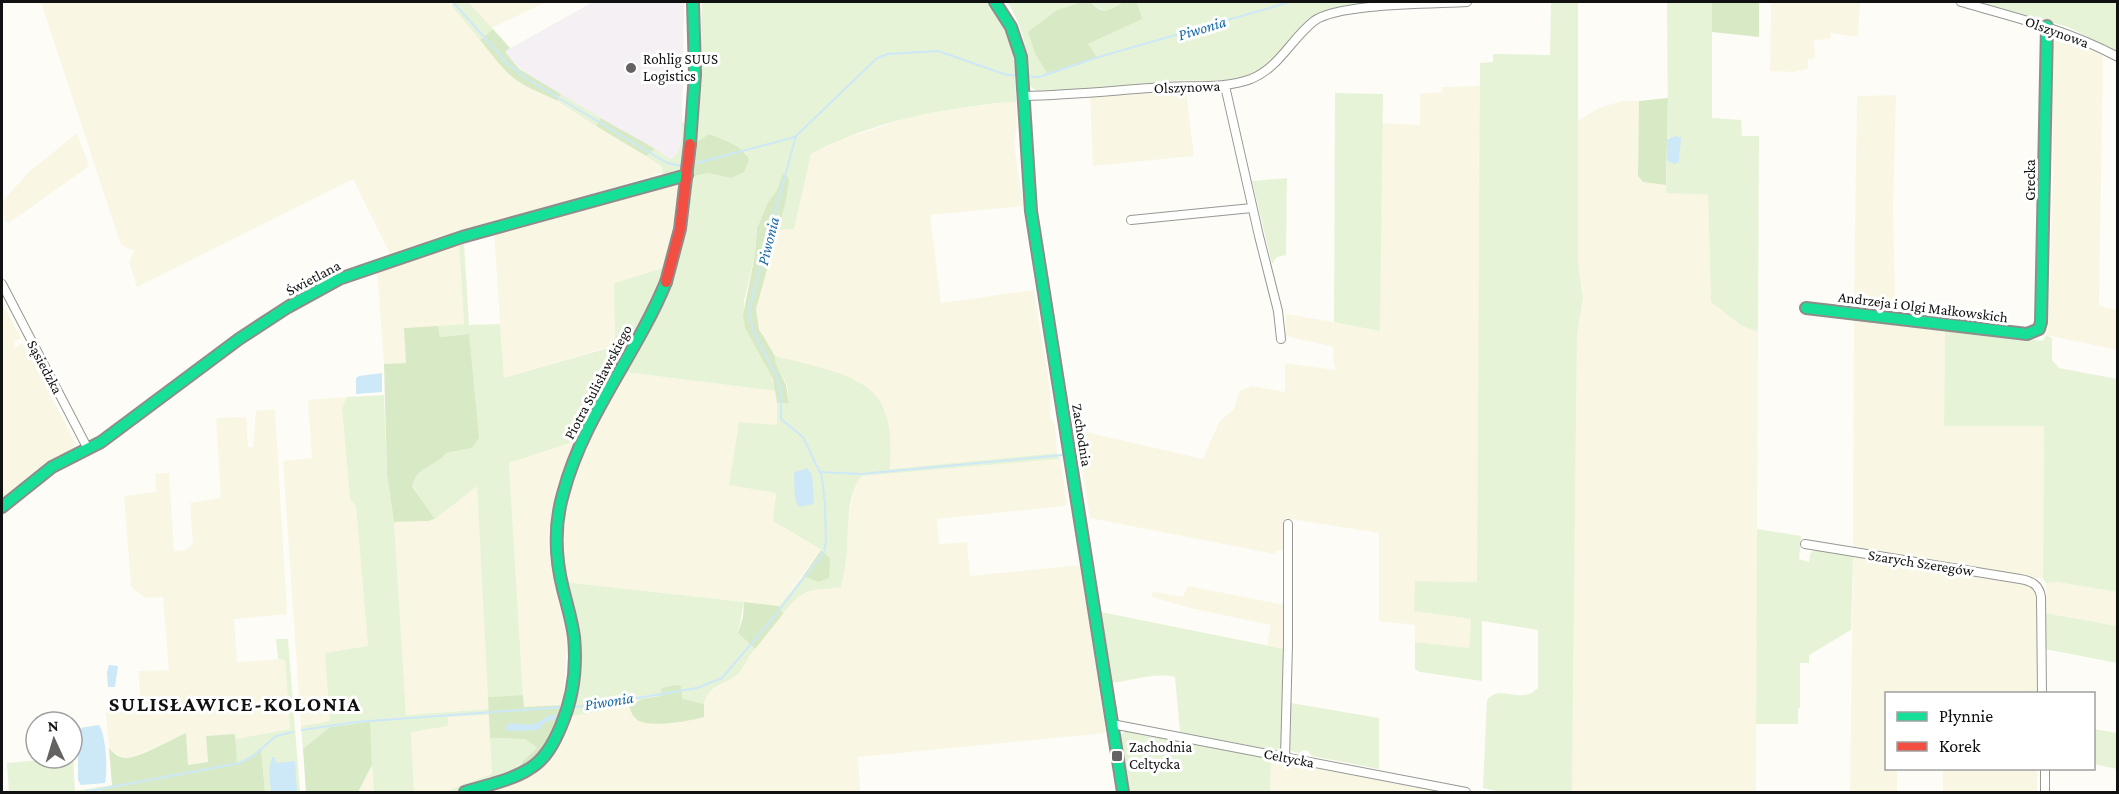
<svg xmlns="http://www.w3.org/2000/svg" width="2119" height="794" font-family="'Crimson Pro',serif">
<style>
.industrial{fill:#f5f0f3}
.farmland{fill:#f9f7e4}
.green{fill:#e7f3d7}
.forest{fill:#d8eac5}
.water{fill:#cde8f7}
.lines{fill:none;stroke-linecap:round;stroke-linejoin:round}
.stream{stroke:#cde8f7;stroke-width:2}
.street-casing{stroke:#979795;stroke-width:10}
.fast-casing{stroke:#8e8d8b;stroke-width:14}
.jam-casing{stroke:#8e8d8b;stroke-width:14}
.street{stroke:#fffffe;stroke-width:8}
.fast{stroke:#16e098;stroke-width:10}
.jam{stroke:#f24e42;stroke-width:10}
.poi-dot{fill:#646362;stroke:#fff;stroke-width:2}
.labels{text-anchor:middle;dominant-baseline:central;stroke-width:6;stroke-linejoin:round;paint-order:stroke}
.street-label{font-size:15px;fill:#111;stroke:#fff}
.poi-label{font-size:15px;fill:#111;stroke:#fff;text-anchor:start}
.water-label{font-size:16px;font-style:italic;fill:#1768a6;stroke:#fff}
.district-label{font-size:21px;font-weight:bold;letter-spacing:1.5px;fill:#111;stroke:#fff}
</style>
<rect width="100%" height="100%" fill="#fdfcf7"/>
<path class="industrial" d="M593,2h91l-2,120 -2,29 -5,6 -5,2 -151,-90 -15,-17z"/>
<g class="farmland">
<path d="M41,2h407l63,74 9,7 19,8 107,65 16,11v6l-272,81 -37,-75 -216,108 -8,-25 5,-11 -13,-6z"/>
<path d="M468,2h78l-54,26z"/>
<path d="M1771,2h89l-2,35 -27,-4 -1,6 -16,1 1,18 -7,1v10l-14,3 -24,-1z"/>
<path d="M2059,36l44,19v4l-4,247 18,4v40l-71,-15 4,-61 3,-102 -1,-122 3,-10z"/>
<path d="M1481,86l-4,496 -62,-1v30l56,8 -2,29 -54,-6v-17l-36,-4v-88l-94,-15 -2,32 -7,1 -1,3 -185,-36 -14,-83 1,-5 126,29 16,-37 15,-13 5,-18 13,-5 33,6v-29l50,7 -2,-12 1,-11 -48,-11v-22l94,16 2,-207 38,2v-31l22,-2v-5z"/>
<path d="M1186,90l8,66 -101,10 -3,-69z"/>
<path d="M1896,95l-3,112 2,92 -2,10 -39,-4 3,-209z"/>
<path d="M1622,101h17l-1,75 5,6 23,3 1,8 41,2 3,107 31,24 16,6 -2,460h-184l5,-458 6,-42 -5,-31v-140l21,-13z"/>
<path d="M1009,102h7l1,22 -3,20 9,62 -93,9 11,88 93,-13 17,106 -1,21 5,8 2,28 -168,16 -1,-45 -3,-13 -9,-16 -18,-13 -12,-5 -71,-21 -12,-18 -6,-19 -1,-10 16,-62 6,-17 16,-1 17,-75 29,-14 70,-23 35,-7z"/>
<path d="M77,133l12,33 -80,57 -4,-2 -3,-19 28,-31z"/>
<path d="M675,184l5,7 -3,19 -14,58 -49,15 1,62 -111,33 -10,-145 171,-47z"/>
<path d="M459,242l5,83 -59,3 2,35 -23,1 -7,-93z"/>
<path d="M2,303l19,35 -7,4v4l1,2 7,-5 3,4 51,97 -2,4 -22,12 -50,38z"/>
<path d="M1854,319l91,10 -1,97h100l-1,153 -190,-31z"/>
<path d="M624,372l152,19 2,34 -49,59 47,9 -3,28 48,29 -42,56 -214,-24 -5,-32 5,-46 10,-36 11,-26z"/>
<path d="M347,397l-5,11 8,91 6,7 12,140 -38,76 -29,4 -18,-265 29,-3 -4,-58z"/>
<path d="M275,409l12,205 -53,5 3,43 48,-3 5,70 -55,10 -1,-5 -28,2 2,26 -20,3 -3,-31 -50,22 -9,2 -7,-2 -10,-8 -3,-36 35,-7 -3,-34 31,-1 -6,-73 -17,1 -12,-8 -3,-5 -7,-89 32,-4 -1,-18 14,-1 5,78 12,-1 7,-7 -3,-40 31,-5 -5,-80 30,-1 2,30h5l3,-36z"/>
<path d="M579,440l-30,93 -1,9 8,49 11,46 -3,59 -2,9 -38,2 -15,-244z"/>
<path d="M1060,459l7,43 -2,4 -128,13 2,25 28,-2 3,34 110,-11 2,5 24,163 -248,24 2,35h-382l39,-10 17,-10 35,-54 4,-2 56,-10 6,13 7,3 24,1 37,-6 1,-17 4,-6 33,-24 6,-13 46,-56 6,-6 13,-4 33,-25 2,-39 7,-38 4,-9 4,-4z"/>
<path d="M477,485l12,224 -83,6 -12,-193 34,-1 7,-2z"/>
<path d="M1853,555l164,27 15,5 6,10v96l-152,1v74l11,1v23h-47z"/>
<path d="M2057,582l60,10v34l-72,-13 1,-30z"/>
<path d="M1188,586l97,19 -1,44 -17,-4 4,-20 -77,-16 -42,-12v-4l4,-1 27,5z"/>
<path d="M489,715l3,60 -34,11 -12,6h-32l-3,-60 37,-15z"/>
<path d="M1271,758l172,34h-173z"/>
<path d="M372,765l2,27h-16l9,-19z"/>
<rect x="1943" y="769" width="94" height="23"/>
</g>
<g class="green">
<path d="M455,2h13l25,27 -13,11 -29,-35z"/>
<path d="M702,2h285c29,27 28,64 29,100 -13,0 -27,2 -41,4 -57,7 -113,21 -164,48l-17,75 -16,1 7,-25 -2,-31 -6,16 -9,12 -11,26 -2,26 -11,47 1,27 24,41 7,22 -152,-19 24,-41 43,-154 16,-4 24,5 16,-24 -21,-14 -17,-6 -14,9c5,-47 5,-94 7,-141z"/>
<path d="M1007,2h74l-24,8 39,47 -8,-13 53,-25 -4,-17h259c-26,2 -58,-1 -80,14 -27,16 -36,47 -68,59 -25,10 -51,4 -77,6 -25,2 -48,6 -73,9 -17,3 -36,2 -54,2l-8,-1 -6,-5c-2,-29 -6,-60 -23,-84z"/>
<path d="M1091,2h32c-9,11 -23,11 -32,0z"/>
<path d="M1551,2h27v259l5,37 -6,36 -5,458h-72l-17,-4 4,-88c11,-14 27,-1 42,-6 3,-1 6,-4 9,-6v-58l-56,-9v60l-62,-9 -5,-3v-27l54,6 2,-29 -57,-8 1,-30 62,1 3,-519 13,-1v-8l57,1z"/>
<path d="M1667,2h45v116l29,2 1,16h17l-1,196 -16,-6 -31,-24 -3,-107 -42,-2 1,-32 5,2 7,-1 1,-13 -11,-12 -2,2 1,-23z"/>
<path d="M1977,2h140v50l-49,-25z"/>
<path d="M1335,93l48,1 -3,237 -46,-9z"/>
<path d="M561,94l40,24 -5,8 -39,-25z"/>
<path d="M682,122l7,3 -7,45 -19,7 -1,-10 -16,-11 9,-7 15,10c14,-5 11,-25 12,-37z"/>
<path d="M1287,178l-1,77 -9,2 -5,7 -20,-83z"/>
<path d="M459,242l5,2 5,81 31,-1 4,54 111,-32 -1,-63 49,-15c-20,61 -54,116 -84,172l-70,23 14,232 -35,2 -11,-211 -42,33 -23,-34c6,-22 23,-17 34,-32l26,-5 -3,-114 -29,3 -2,-11 26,-2z"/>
<path d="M1945,329l98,12 3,-6 6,3v22l7,8 58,11v213l-60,-10 -11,1 -3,-4 1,-153h-100z"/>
<path d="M775,356c29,8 83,16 102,41 15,19 14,49 13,72l167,-16 3,6 -198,17c-15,15 -14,53 -15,73 -1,13 -3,25 -6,38 -31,4 -38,0 -58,27l-4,-8 24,-30 15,6 7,-30 -52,-31 3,-28 -47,-8 10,-63 38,3v-22l12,-1 -2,-17 -11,-21z"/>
<path d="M384,395l3,80 7,47 12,193 83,-6v6l-41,2v9l-37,6 3,60h-40l-5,-69 -39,4 -27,22 -2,-23 29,-5 -5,-68 43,-7 -12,-140 -6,-7 -8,-91 5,-11z"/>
<path d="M1757,529l44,7 -2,23 10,3 1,-8 4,-4 39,5 -2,75 -42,25v8h-9v45h-2v16h-42z"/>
<path d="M565,582l179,20 -6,31 17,16c-7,7 -10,17 -16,24 -11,10 -33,14 -35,31l-44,-8 -18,3 -13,7 -56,10 -4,2 5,-18z"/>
<path d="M1101,612l183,37 -2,103 -102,-20 -5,-55c-21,-5 -44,4 -65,6z"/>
<path d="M2045,613l72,13v37l-72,-14z"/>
<path d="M276,639h12l12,153h-35l-4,-43 -14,11 -11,3 -1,-24 55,-10 -5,-69 -7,-1z"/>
<path d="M1291,703l88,15v51l-67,-13 -4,-5 -4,-1 -5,3 -9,-2z"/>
<path d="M2094,729l23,4v36l-23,-5z"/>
<path d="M1125,731l146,27 -1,34h-141l-9,-56z"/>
<path d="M490,738l35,1 12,9 -12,21 -67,23h-12l12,-6 34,-12z"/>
<path d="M73,757l2,34 37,-6 -14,7h-89l-2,-29z"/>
</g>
<g class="forest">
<path d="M1081,2h10c11,14 19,8 31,1 4,-2 10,-1 15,-1l5,17 -54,25 9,13 -50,16 -12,-20 -7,-21 29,-22z"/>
<path d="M1712,2h47v35l-47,-5z"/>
<path d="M493,29l17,19 -5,4 14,17 42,25 -4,7c-15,-8 -33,-14 -46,-25 -11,-10 -21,-24 -31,-36z"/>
<path d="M1668,98l-2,87 -23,-3 -5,-6 1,-75z"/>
<path d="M601,118c18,11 36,20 54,31l-9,7 -50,-30z"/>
<path d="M709,134c14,5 35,12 40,26l-5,12 -13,6 -24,-5 -16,4 4,-34z"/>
<path d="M783,173l5,4 1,4 -4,24 -29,104 3,20 16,27 1,8 10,21 3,18h-12l-4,-24 -28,-51 -2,-13 12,-61 2,-26 11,-26 9,-12z"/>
<path d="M438,326l2,11 29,-3 10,104 -7,10 -26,5c-11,15 -29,12 -34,33l23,33 -7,2 -34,1 -7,-47 -3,-111 22,-1 -2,-35z"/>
<path d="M821,550l9,8 -1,20 -11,4 -15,-6z"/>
<path d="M744,602l35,4 4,8 -28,35 -17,-16 5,-16z"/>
<path d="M674,685l7,1 1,13 22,5v13c-14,4 -57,12 -68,2 -4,-3 -5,-8 -7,-13l13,-7 18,-3 2,-8z"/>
<path d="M523,695l1,12 38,-2c-5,28 -17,44 -37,64l-3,-7 15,-14 -12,-9 -35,-1 -2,-41z"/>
<path d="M370,722l2,43 -14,27h-52l-3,-43 27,-22z"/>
<path d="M186,733l2,32 20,-3 -2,-26 29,-2 2,29 16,-7 8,-8 4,44h-167l14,-7 -3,-37c4,5 10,10 17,10 13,0 46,-19 60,-25z"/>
</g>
<g class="water">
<path d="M1676,136l5,2 -2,24 -4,2 -8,-3v-22z"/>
<path d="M382,373v19l-26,2v-16l3,-2z"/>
<path d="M807,468l5,7 2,27 -1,2 -14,3 -4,-8 -1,-25 1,-2z"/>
<path d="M109,665l9,1 -3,21h-7l-1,-15z"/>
<path d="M556,714l-1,5 -12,4 -4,7 -32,1 -1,-3 2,-4c8,-2 17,2 25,0 8,-2 12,-8 23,-10z"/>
<path d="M99,725c7,10 9,46 6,58l-24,2 -3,-5v-50l2,-2z"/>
<path d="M272,757h3l1,6 19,-2 2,31h-26l-2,-22z"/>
</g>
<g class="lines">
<g class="stream">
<path d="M453,2l55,62 16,13 143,86 15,3"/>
<path d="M1024,76l15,1 63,-21 188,-54"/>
<path d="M693,164l102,-27"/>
<path d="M820,472l41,2 202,-19"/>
<path d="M571,707l19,-1 107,-18 25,-10 47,-55 55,-71 2,-12 -1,-36 -3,-27 -19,-40 -22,-18v-26l-3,-14 -23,-44 -5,-16 1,-16 13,-51 32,-116 81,-78 11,-4 50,-3 66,23 15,2"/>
<path d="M302,730l54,-8 207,-15"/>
<path d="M84,792l156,-29 13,-7 23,-20 17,-4"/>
</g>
<g class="street-casing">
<g id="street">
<path d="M1961,2c53,15 107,28 157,55"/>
<path d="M1225,86l34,150 19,75 3,28"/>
<path d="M1024,96c48,-1 94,-6 141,-9 29,-2 59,2 86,-8 29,-12 40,-40 63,-58 24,-18 119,-17 153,-19"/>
<path d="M1131,220l121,-12"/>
<path d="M2,284l86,165"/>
<path d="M1805,544l215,35c11,2 19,5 21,18l1,97"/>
<path d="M1112,724l354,68"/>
<path d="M1285,757l3,-113v-120"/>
<path d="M2045,768v24"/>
</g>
</g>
<g class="fast-casing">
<g id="fast">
<path d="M995,2l16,25 10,30 10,154 92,581"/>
<path d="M690,144l5,-70 -2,-72"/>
<path d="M1806,308l221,26 12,-5 2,-7 6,-296"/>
<path d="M2,507l50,-40 49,-25 138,-103 49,-32 51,-28 123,-42 225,-62"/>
<path d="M465,792c21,-7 45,-11 64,-23 16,-9 25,-26 32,-43 12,-28 16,-58 13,-89 -2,-16 -7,-32 -11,-48 -8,-32 -9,-64 0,-95 20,-77 73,-139 103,-212"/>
</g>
</g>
<g class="jam-casing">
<path id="jam" d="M666,282l14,-53 10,-85"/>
</g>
<use href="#street" class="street"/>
<use href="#fast" class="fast"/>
<use href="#jam" class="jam"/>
</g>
<g class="poi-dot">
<circle cx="631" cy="68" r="6"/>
<rect x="1111" y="750" width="12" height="12" rx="3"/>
</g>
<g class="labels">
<g class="street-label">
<text transform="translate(2057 32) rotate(20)">Olszynowa</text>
<text transform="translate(1187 87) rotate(-2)">Olszynowa</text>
<text transform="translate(2030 180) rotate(-90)">Grecka</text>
<text transform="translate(313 278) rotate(-28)">Świetlana</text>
<text transform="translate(1923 307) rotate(7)">Andrzeja i Olgi Małkowskich</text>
<text transform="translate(45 367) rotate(62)">Sąsiedzka</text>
<text transform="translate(598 382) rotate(-62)">Piotra Sulisławskiego</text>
<text transform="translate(1082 435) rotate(81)">Zachodnia</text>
<text transform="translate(1921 563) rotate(9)">Szarych Szeregów</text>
<text transform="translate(1289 758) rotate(11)">Celtycka</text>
</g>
<g class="poi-label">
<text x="643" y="59">Rohlig SUUS<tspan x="643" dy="17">Logistics</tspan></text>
<text x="1129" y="747">Zachodnia<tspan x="1129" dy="17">Celtycka</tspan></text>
</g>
<g class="water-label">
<text transform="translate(1202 28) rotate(-17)">Piwonia</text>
<text transform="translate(768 241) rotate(-76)">Piwonia</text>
<text transform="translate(609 701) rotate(-9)">Piwonia</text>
</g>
<g class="district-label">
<text x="235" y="704">SULISŁAWICE-KOLONIA</text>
</g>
</g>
<rect width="2119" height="794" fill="none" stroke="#111111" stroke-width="6"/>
<rect x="1885" y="692" width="210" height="78" fill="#ffffff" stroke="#a0a0a0" stroke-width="1.5"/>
<rect x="1897" y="712" width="30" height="9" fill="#16e098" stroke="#a0a0a0" stroke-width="1.5"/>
<text x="1939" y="722" font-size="18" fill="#111111">Płynnie</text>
<rect x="1897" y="742" width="30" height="9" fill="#f24e42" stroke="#a0a0a0" stroke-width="1.5"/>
<text x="1939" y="752" font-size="18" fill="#111111">Korek</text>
<g transform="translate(54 740) rotate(356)"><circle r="28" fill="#ffffff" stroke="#a0a0a0" stroke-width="1.5"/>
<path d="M0-4.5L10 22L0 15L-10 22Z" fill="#646362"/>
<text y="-9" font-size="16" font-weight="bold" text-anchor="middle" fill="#111111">N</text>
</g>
</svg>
